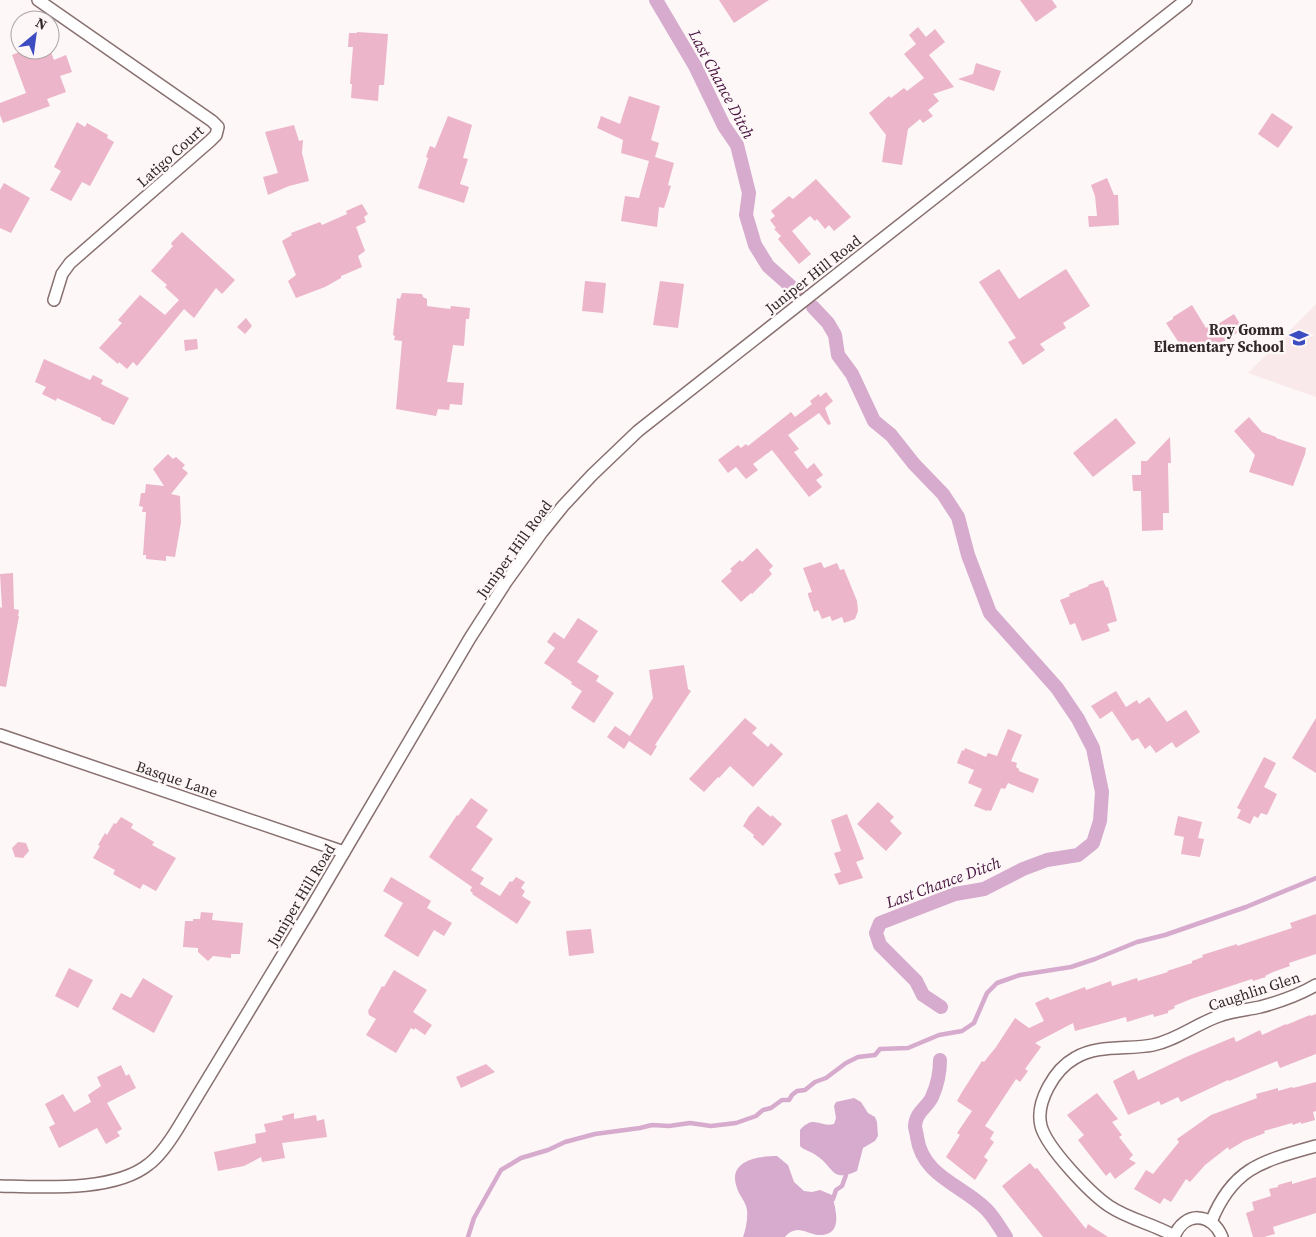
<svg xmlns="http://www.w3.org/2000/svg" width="1316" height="1237" font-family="'Source Serif 4',serif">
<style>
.built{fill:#f9e9ea}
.water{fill:#d7abcd}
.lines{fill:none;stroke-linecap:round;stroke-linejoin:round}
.stream{stroke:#d7abcd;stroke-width:4.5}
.canal{stroke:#d7abcd;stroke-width:14}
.building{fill:#ecb5c9}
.minor-casing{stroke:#897070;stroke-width:14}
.minor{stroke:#fff;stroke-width:11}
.labels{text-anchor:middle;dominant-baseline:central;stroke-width:5;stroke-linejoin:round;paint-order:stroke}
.street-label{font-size:15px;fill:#332829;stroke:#fdf7f7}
.poi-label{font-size:15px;font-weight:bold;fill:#332829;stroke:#fdf7f7;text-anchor:end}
.water-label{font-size:16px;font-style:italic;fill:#47133f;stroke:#fdf7f7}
</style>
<rect width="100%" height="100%" fill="#fdf7f7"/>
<path class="built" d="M1316,304v93l-68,-24z"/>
<g class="water">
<path d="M854,1098l7,4 7,11 7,4 2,5 1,14 -3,5 -12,7 -6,23c-26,12 -23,-4 -40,-15 -6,-5 -12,-5 -17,-10v-16c14,-16 20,-2 34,-6l2,-6 -2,-12 2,-4z"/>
<path d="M777,1156l11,9 6,17 10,9 8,1 8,-2 12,5c4,15 12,42 -15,40 -6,-1 -13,-5 -19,-5 -5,0 -10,3 -13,7h-42c3,-8 5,-19 4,-27 -1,-8 -8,-15 -10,-22 -10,-27 20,-32 40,-32z"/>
</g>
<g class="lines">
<g class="stream">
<path d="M833,1199l3,-9 6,-4 4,-11"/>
<path d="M468,1237l6,-19 27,-48 20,-12 27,-8 17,-8 30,-8 45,-6 12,-3 17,1 21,-3 21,3 25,-3 20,-7 7,-6 8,-2 11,-8h7l3,-5 5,-4 8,-1 10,-8 11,-4 20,-15 12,-6 17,-2 5,-6 28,-1 31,-13 23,-4 12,-8 13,-30 10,-10 23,-8 51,-8 24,-8 42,-17 28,-7 81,-28 70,-29"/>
</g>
<g class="canal">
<path d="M656,0l39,66 29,60 13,19 12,48 -3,22 9,30 13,21 28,25"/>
<path d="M813,307l15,16 7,12 3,20 14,19 22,47 17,14 23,29 29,30 15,23 10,38 22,58 67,75 21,31 15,29 9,44 -2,29 -7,22 -15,12 -31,5 -24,9 -39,20 -29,5 -75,29 -4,10 4,12 36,36 7,14 18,12"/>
<path d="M940,1060c0,11 -3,26 -8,37 -4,10 -16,14 -17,29 0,3 2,8 2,11 6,40 44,47 69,72 8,8 14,19 20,28"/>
</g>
</g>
<g class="building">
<path d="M719,0h50l-35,23z"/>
<path d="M1020,0h32l5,7 -21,15z"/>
<path d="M918,27l8,10 9,-8 10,13 -16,13 25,32 -21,7 6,7 -11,9 5,6 -10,7 -3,-4 -12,10 -6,36 -20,-3 4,-27 -17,-22 20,-17 2,2 13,-10 3,3 17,-13 -20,-24 12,-10 -7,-9z"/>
<path d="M357,32l31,2 -4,51h-5l-1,16 -27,-3 1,-14h-2l3,-37h-5l1,-14h8z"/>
<path d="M24,50h26l4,10 12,-5 6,17 -12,4 6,16 -19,7 3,7 -47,17 -3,-8v-12l26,-10 -14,-38z"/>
<path d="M976,63l25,8 -7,20 -36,-12 15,-5z"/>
<path d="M629,96l31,10 -9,34 8,3 -4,14 19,6 -6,22 3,1 -7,22 -5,-1 -2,20 -36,-6 4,-25 14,2 10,-37 -28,-8 2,-13 -26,-12 4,-12 19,8z"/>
<path d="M1272,113l21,14 -15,21 -20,-14z"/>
<path d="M448,116l24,9 -9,33 5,1 -8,25 9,3 -5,16 -46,-15 10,-30 -2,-1 4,-11 5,2z"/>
<path d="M77,122l8,5 2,-4 21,12 -1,3 7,4 -24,44 -8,-4 -11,19 -21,-11 11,-19 -7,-4z"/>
<path d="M294,125l5,16 4,-1 -1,13 7,28 -20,5 -21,9 -5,-18 15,-4 -13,-41z"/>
<path d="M1107,178l7,17h4l1,30 -30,2 -1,-11h9l-2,-20 -4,-11z"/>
<path d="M816,179l35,38 -17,14 -5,-6 -4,4 -8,-10 -2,2 -5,-5 -18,15 19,23 -12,10 -21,-25 3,-3 -7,-7 2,-1 -6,-8 5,-4 -4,-5 18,-15 4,3z"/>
<path d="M4,183l26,15 -19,35 -11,-5v-38z"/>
<path d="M362,204l6,10 -4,3 2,5 -10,5 9,24 -7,5 4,11 -21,9v2l-16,9 -29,11 -8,-17 8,-6 -14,-34 10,-6 -1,-2 29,-11 2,3 25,-11 -1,-3z"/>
<path d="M182,232l53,48 -13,14 -6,-6 -22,30 -10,-9 -47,57 -4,-4 -6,7 -8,-7 -1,2 -19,-16 23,-25 -4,-3 22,-25 25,20 14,-15 -14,-13 2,-2 -16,-14 22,-25 -2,-2 1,-2z"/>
<path d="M999,269l20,30 47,-30 24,37 -27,17 3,5 -26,16 5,6 -22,15 -15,-23 8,-4 -37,-56z"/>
<path d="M585,281l21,2 -3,30 -21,-2z"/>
<path d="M660,281l24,3 -6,44 -25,-3z"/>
<path d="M402,293l20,1 1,3 4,2v7l23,3 1,-3 19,2 -1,11h-3l-2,27 -11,-1 -6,37 17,1 -2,22 -12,-1 -1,6 -11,-1 -2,7 -40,-7 6,-68 -8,-1 1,-4 -2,-1 4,-37 3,1z"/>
<path d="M1192,305l14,23 2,-1 2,2 24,-15 9,15 -36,23 -5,-7 -7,5 -2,-2 -8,4 -19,-29 7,-4v-2z"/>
<path d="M246,318l6,8 -7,8 -8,-7z"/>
<path d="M197,339l1,10 -13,2 -1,-11z"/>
<path d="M44,359l46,21 3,-5 10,5 -2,4 28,14 -15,27 -13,-5v-2l-44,-20 -1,3 -14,-7 4,-7 -11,-5z"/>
<path d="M826,392l7,9 -8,7 6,16 -3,1 -9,-12 -31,22 11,14 -5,3 13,17 7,-6 9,12 -7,5 6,7 -13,10 -37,-47 -19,14 5,6 -12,9 -10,-12 -8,6 -10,-13 20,-15 3,3 5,-4 2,2 43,-34 4,5 17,-13 -2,-3 9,-7 1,3z"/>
<path d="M1249,417l13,15 14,5v1l30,10 -1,6 -12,32 -44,-14 6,-17 -21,-24z"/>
<path d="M1116,418l20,25 -43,34 -20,-24z"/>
<path d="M1170,437l1,26h-3l1,50h-6v17l-21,1 -1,-40h-8l-1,-16h9v-14h6z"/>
<path d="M168,454l5,5 3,-2 9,8 -3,3 6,5 -17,21 9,2 1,26 -6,35 -9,-1v5l-20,-2v-4h-3l3,-43h-4l1,-5 -4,-1 2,-13h4l1,-9 18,2 -11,-17z"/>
<path d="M757,548l16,18 -4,4 3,4 -20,20 -1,-1 -10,9 -20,-21 11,-10 -2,-2 10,-9 2,2z"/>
<path d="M821,562l3,6 13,-5 3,7 4,-1 13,32 1,10 -3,8 -11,4 -2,-6 -10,4 -2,-5 -8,3 -4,-9 -4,2 -6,-17v-2l4,-1 -9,-24z"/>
<path d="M13,573l1,36 5,1 -1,6h1l-13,71 -6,-1v-79l2,1 -2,-34z"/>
<path d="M1103,580l3,7h2l9,34 -10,3 3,7 -28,10 -7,-18 -5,2 -10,-25 10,-4 -1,-2 20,-8 -1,-1z"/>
<path d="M578,618l20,13 -21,31 22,14 -3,5 18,12 -20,30 -23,-15 11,-17 -11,-7 1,-2 -28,-19 11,-15 -8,-6 7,-10 10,7z"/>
<path d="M684,665l4,24 3,2 -36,54 2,1 -6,10 -22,-15 -5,8 -17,-12 8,-11 15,10 23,-38 -4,-28z"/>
<path d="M1116,691l10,16 11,-7 2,4 10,-7 18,25 19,-12 14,22 -24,16 -4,-6 -16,11 -6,-8 -5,4 -7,-11 -6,3 -20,-30 -12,8 -9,-13z"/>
<path d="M745,718l12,10 -5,5 16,14 3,-4 12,11 -30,33 -23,-21 -11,12 -1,-1 -14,15 -15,-13z"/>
<path d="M1316,718v55l-24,-15z"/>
<path d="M1008,729l14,6 -11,26 6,2 -1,4 3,2v2l20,8 -6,14 -25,-10 -3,6 -4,-1 -10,23 -3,-1 -1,1 -13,-5 8,-17 -14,-6 6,-13 -17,-7 5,-13 2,1 1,-3 21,9 2,-4 9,3z"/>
<path d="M1264,757l12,6 -12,24 13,7 -10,21 -6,-2 -3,5 -4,-2 -4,8 -13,-6 4,-8 -4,-2z"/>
<path d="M471,798l17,12 -12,17 17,12 -22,31 13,8 -4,6 20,12 10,-15 2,1 4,-5 9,5 -4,6 4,3 -3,5 9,6 -14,22 -45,-30 1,-1 -3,-2 2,-4 -43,-30 28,-42 1,1z"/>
<path d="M878,802l16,15 -4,4 12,12 -16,18 -29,-27z"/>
<path d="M758,806l13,11 1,-2 10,9 -19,22 -10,-9 1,-2 -11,-9 6,-10z"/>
<path d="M847,814l17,45 -8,3 7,16 -24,7 -5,-11 7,-2 -7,-19 7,-2 -10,-31z"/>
<path d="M1178,816l24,6 -4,16 6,1 -4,18 -19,-3 3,-17 -10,-2z"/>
<path d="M121,817l12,7 -2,4 23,14 -2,3 24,13 -20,33 -13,-7 -3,5 -27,-15 2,-4 -22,-12 7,-12 -2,-1 7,-12 2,2 7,-12 2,1z"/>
<path d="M18,842l8,1 3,8 -6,7 -8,-1 -3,-9z"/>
<path d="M391,877l40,24 -4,7 25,15 -8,13 -10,-6 -16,27 -34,-21 19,-33 -20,-12z"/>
<path d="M201,912l12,1 -1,7 31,3 -3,31h-9v4l-18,-2 -5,5 -10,-9v-4l-15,-1 2,-26h8v-2h7z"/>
<path d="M1316,914v40l-27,9 1,3 -17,6 -8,4 1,1 -13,4 -1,-2 -61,20 -17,7 1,2 -7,3v2l-14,4 -1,-3 -26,8 -1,-5 -51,14 -2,-8 -38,20 6,4 -16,22 3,2 -8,11 -4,-3 -31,47 9,6 -4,7 4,3 -10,15 4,3 -13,20 -29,-23 14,-22 -3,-2 15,-22 -15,-10 5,-9 20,-31 2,1 12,-15 19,-29 14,10 15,-7 -9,-18 13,-6 2,3 35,-13 1,3 25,-9 1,5 25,-8 1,3 30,-9 -1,-1 25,-8v-2l11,-4 -1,-2 35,-11v2l55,-18 -2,-5z"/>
<path d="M591,929l3,24 -25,3 -3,-25z"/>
<path d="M69,968l24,12 -15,28 -23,-12z"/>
<path d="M394,970l33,20 -14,22 19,13 -7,10 -10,-7 -1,2 -3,-2 -15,25 -30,-18 10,-16 -7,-4 -1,-4 14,-25 2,1z"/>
<path d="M143,978l30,18 -19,37 -42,-24 9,-16 10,5z"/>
<path d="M1316,1014v40l-36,14 -3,-7 -48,20 -1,-1 -47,22 -3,-5 -17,8 -2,-4 -31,14 -15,-34 21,-11 4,10 48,-23 48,-20 2,5 24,-12 2,5 24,-11v1l24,-10 1,1z"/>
<path d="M486,1064l9,8 -34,16 -5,-11z"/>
<path d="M121,1065l5,11 3,-2 7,14 -29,15 15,26 -5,3 3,4 -14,8 -9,-16 -38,20 -10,-21 6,-3 -10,-20 18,-10 11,18 17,-10 -3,-7 13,-9 -4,-9z"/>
<path d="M1316,1082v29l-3,1 2,8 -14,4v-2l-8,3 -1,-2 -28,8 1,2 -21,8 -15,9 -1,-3 -23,18 -15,17 -4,-3 -15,23 -7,-4 -4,6 -26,-15 12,-19 7,4 26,-32 -2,-3 34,-24 46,-17 -1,-4 22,-6v3l14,-4 1,1z"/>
<path d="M1097,1093l21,26 -6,3 10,13 -3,2 14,18 -4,4 7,4 -21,16 -5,-7 -4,4 -28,-36 6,-5 -17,-20z"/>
<path d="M294,1113v6l22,-4 1,6 7,-2 3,18 -45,6 3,15 -23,4 -1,-5 -17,9 -26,5 -4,-19 42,-9 -1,-9 11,-2 -2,-8 19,-4 -1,-4z"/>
<path d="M1030,1163l5,6 2,-1 49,61 2,-5 20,13h-65l-41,-51z"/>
<path d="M1316,1177v36l-43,14 2,7 -11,3h-11l-7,-24 8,-3 -2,-8 19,-6 -2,-7 9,-2v-2l14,-4v3z"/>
</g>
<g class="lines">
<g class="minor-casing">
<g id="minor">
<path d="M38,0l174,121 6,6 -2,8 -6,6 -140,122 -8,11 -8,26"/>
<path d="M0,735l344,117"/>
<path d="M0,1186c43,1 115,6 149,-22 12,-9 21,-23 29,-36l132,-218 160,-272 36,-56 36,-50 21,-26 29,-31 46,-44 548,-431"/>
<path d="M1211,1222c22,-55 52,-61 105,-76"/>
<path d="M1174,1236c-20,-12 -44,-16 -65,-30 -19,-13 -62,-58 -68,-80 -6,-24 14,-57 34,-68 23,-14 53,-8 78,-13 24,-5 43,-21 66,-29 13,-5 27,-6 41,-9 19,-5 39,-12 56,-22"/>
<path d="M1174,1237c10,-26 38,-25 48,0"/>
</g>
</g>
<use href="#minor" class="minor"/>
</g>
<defs>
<g id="school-bare" transform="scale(1.5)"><path d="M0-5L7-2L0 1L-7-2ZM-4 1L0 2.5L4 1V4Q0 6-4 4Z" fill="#3d4cc0" stroke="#fdf7f7" stroke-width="2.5" paint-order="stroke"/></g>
</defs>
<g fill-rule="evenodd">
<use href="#school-bare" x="1299" y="338"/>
</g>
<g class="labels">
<g class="street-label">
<text transform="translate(170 156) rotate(-42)">Latigo Court</text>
<text transform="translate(813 274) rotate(-38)">Juniper Hill Road</text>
<text transform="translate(514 549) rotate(-54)">Juniper Hill Road</text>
<text transform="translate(177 779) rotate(19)">Basque Lane</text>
<text transform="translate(301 895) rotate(-59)">Juniper Hill Road</text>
<text transform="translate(1254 991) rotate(-18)">Caughlin Glen</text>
</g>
<g class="poi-label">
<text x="1284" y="329">Roy Gomm<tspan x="1284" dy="17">Elementary School</tspan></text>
</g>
<g class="water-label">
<text transform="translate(722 84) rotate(62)">Last Chance Ditch</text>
<text transform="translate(943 882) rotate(-20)">Last Chance Ditch</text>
</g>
</g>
<g transform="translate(35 35) rotate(29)"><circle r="24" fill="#fdf7f7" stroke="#aca4a5"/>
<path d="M0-4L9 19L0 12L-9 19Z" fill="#3d4cc0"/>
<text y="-8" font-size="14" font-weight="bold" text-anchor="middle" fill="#332829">N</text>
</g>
</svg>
